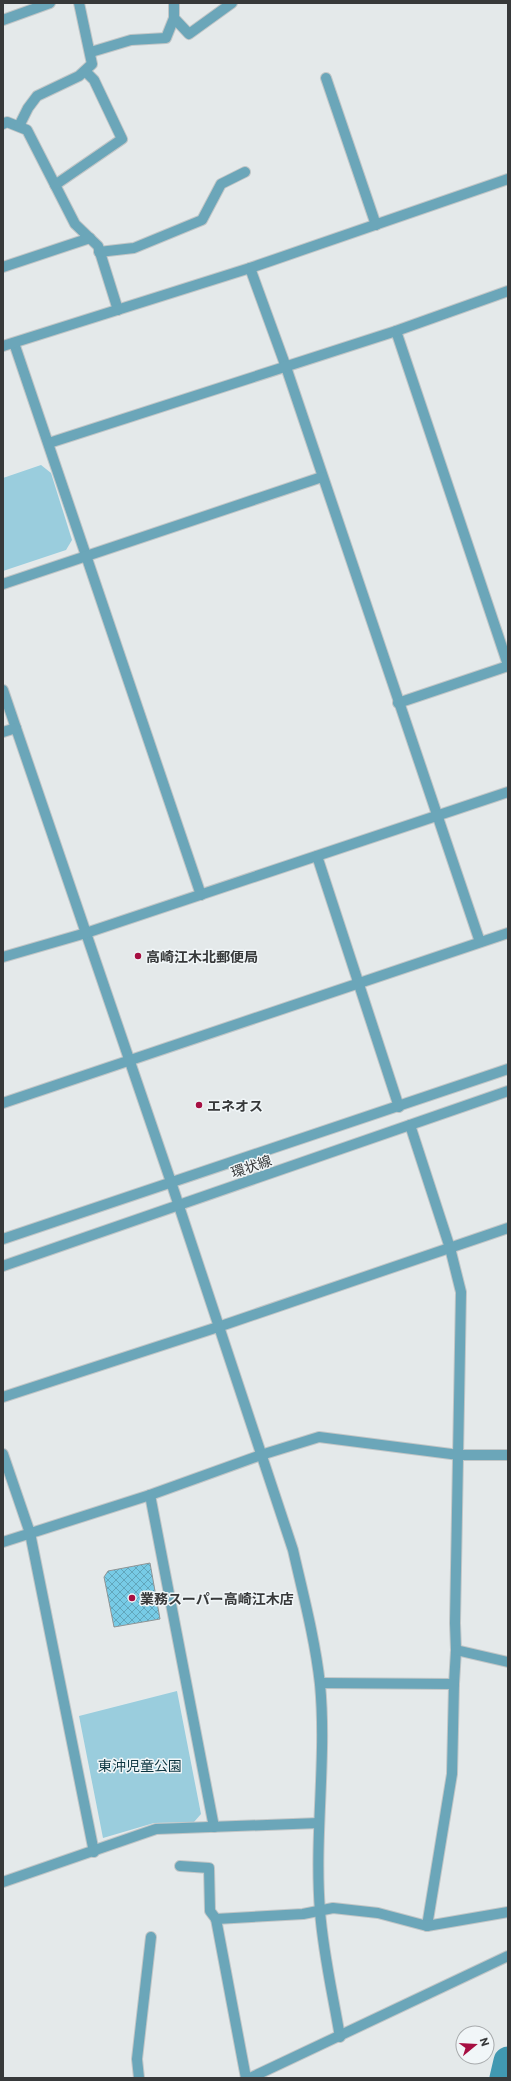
<svg xmlns="http://www.w3.org/2000/svg" width="511" height="2081" font-family="Commissioner,'Noto Sans JP',sans-serif">
<style>
.green{fill:#9acddd}
.lines{fill:none;stroke-linecap:round;stroke-linejoin:round}
.river{stroke:#4198b1;stroke-width:29}
.building{fill:url(#building-cross-hatch);stroke:#909596}
.minor-casing{stroke:#c1c6c7;stroke-width:12}
.minor{stroke:#6ba6b9;stroke-width:10}
.poi-dot{fill:#a60f42;stroke:#f1f6f8;stroke-width:1.5}
.labels{text-anchor:middle;dominant-baseline:central;stroke-width:3;stroke-linejoin:round;paint-order:stroke}
.poi-label{font-size:14px;font-weight:bold;fill:#37393a;stroke:#f1f6f8;text-anchor:start}
.street-label{font-size:14px;fill:#37393a;stroke:#f1f6f8}
.park-label{font-size:14px;fill:#0c3540;stroke:#f1f6f8}
</style>
<defs>
<pattern id="building-cross-hatch" width="8" height="8" patternUnits="userSpaceOnUse"><rect width="8" height="8" fill="#77cbe6"/><path d="M0 0l8 8M0 8l8-8" fill="none" stroke="#62a6bb"/></pattern>
</defs>
<rect width="100%" height="100%" fill="#e4e9ea"/>
<g class="green">
<path d="M41,465l10,8 21,67 -6,10 -63,21v-93z"/>
<path d="M177,1691l24,123 -7,8 -40,1 -51,15 -24,-122z"/>
</g>
<g class="lines">
<path class="river" d="M504,2078l4,-17"/>
</g>
<path class="building" d="M150,1563l10,56 -46,8 -10,-50 4,-6z"/>
<g class="lines">
<g class="minor-casing">
<g id="minor">
<path d="M174,18l15,16 43,-31"/>
<path d="M3,20l47,-17"/>
<path d="M91,52l40,-12 35,-2 8,-20v-15"/>
<path d="M326,78l50,147"/>
<path d="M3,124l4,-2 20,8 48,94 23,22 20,64"/>
<path d="M19,126l9,-18 9,-12 42,-20 13,-12 -13,-61"/>
<path d="M55,185l67,-46 -28,-59 -8,-8"/>
<path d="M99,252l35,-4 68,-28 19,-36 24,-12"/>
<path d="M3,267l87,-29"/>
<path d="M250,268l36,99 194,575"/>
<path d="M396,331l112,334"/>
<path d="M14,343l187,552"/>
<path d="M3,346l247,-78 258,-89"/>
<path d="M49,443l347,-112 112,-40"/>
<path d="M3,584l319,-107"/>
<path d="M3,690l168,492 122,368c10,44 22,89 27,134 7,75 -6,151 0,227 3,42 13,84 20,126"/>
<path d="M398,703l110,-37"/>
<path d="M3,732l13,-4"/>
<path d="M317,856l82,251"/>
<path d="M3,957l83,-24 422,-141"/>
<path d="M3,1103l505,-170"/>
<path d="M410,1125l40,123 11,44 -6,331 1,27 -2,34 -2,90 -25,152"/>
<path d="M3,1239l505,-170"/>
<path d="M3,1266l505,-175"/>
<path d="M3,1397l215,-70 290,-99"/>
<path d="M3,1454l27,79 64,319"/>
<path d="M150,1495l64,332"/>
<path d="M3,1542l147,-47 111,-40 58,-18 140,18h49"/>
<path d="M456,1650l52,12"/>
<path d="M320,1683l134,1"/>
<path d="M180,1866l29,2 1,43 6,8"/>
<path d="M3,1882l153,-53 163,-6"/>
<path d="M139,2078l-2,-19 14,-122"/>
<path d="M246,2078l-30,-159 87,-5 30,-6 45,5 49,13 81,-14"/>
<path d="M250,2078l258,-122"/>
</g>
</g>
<use href="#minor" class="minor"/>
</g>
<g class="poi-dot">
<circle cx="138" cy="956" r="4"/>
<circle cx="199" cy="1105" r="4"/>
<circle cx="132" cy="1598" r="4"/>
</g>
<g class="labels">
<g class="poi-label">
<text x="146" y="956">高崎江木北郵便局</text>
<text x="207" y="1105">エネオス</text>
<text x="140" y="1598">業務スーパー高崎江木店</text>
</g>
<g class="street-label">
<text transform="translate(251 1166) rotate(-19)">環状線</text>
</g>
<g class="park-label">
<text x="140" y="1765">東沖児童公園</text>
</g>
</g>
<rect width="511" height="2081" fill="none" stroke="#37393a" stroke-width="8"/>
<g transform="translate(475 2045) rotate(72)"><circle r="19" fill="#f1f6f8" stroke="#a7aaac"/>
<path d="M0-3L7 15L0 10L-7 15Z" fill="#a60f42"/>
<text y="-6" font-size="11" font-weight="bold" text-anchor="middle" fill="#37393a">N</text>
</g>
</svg>
